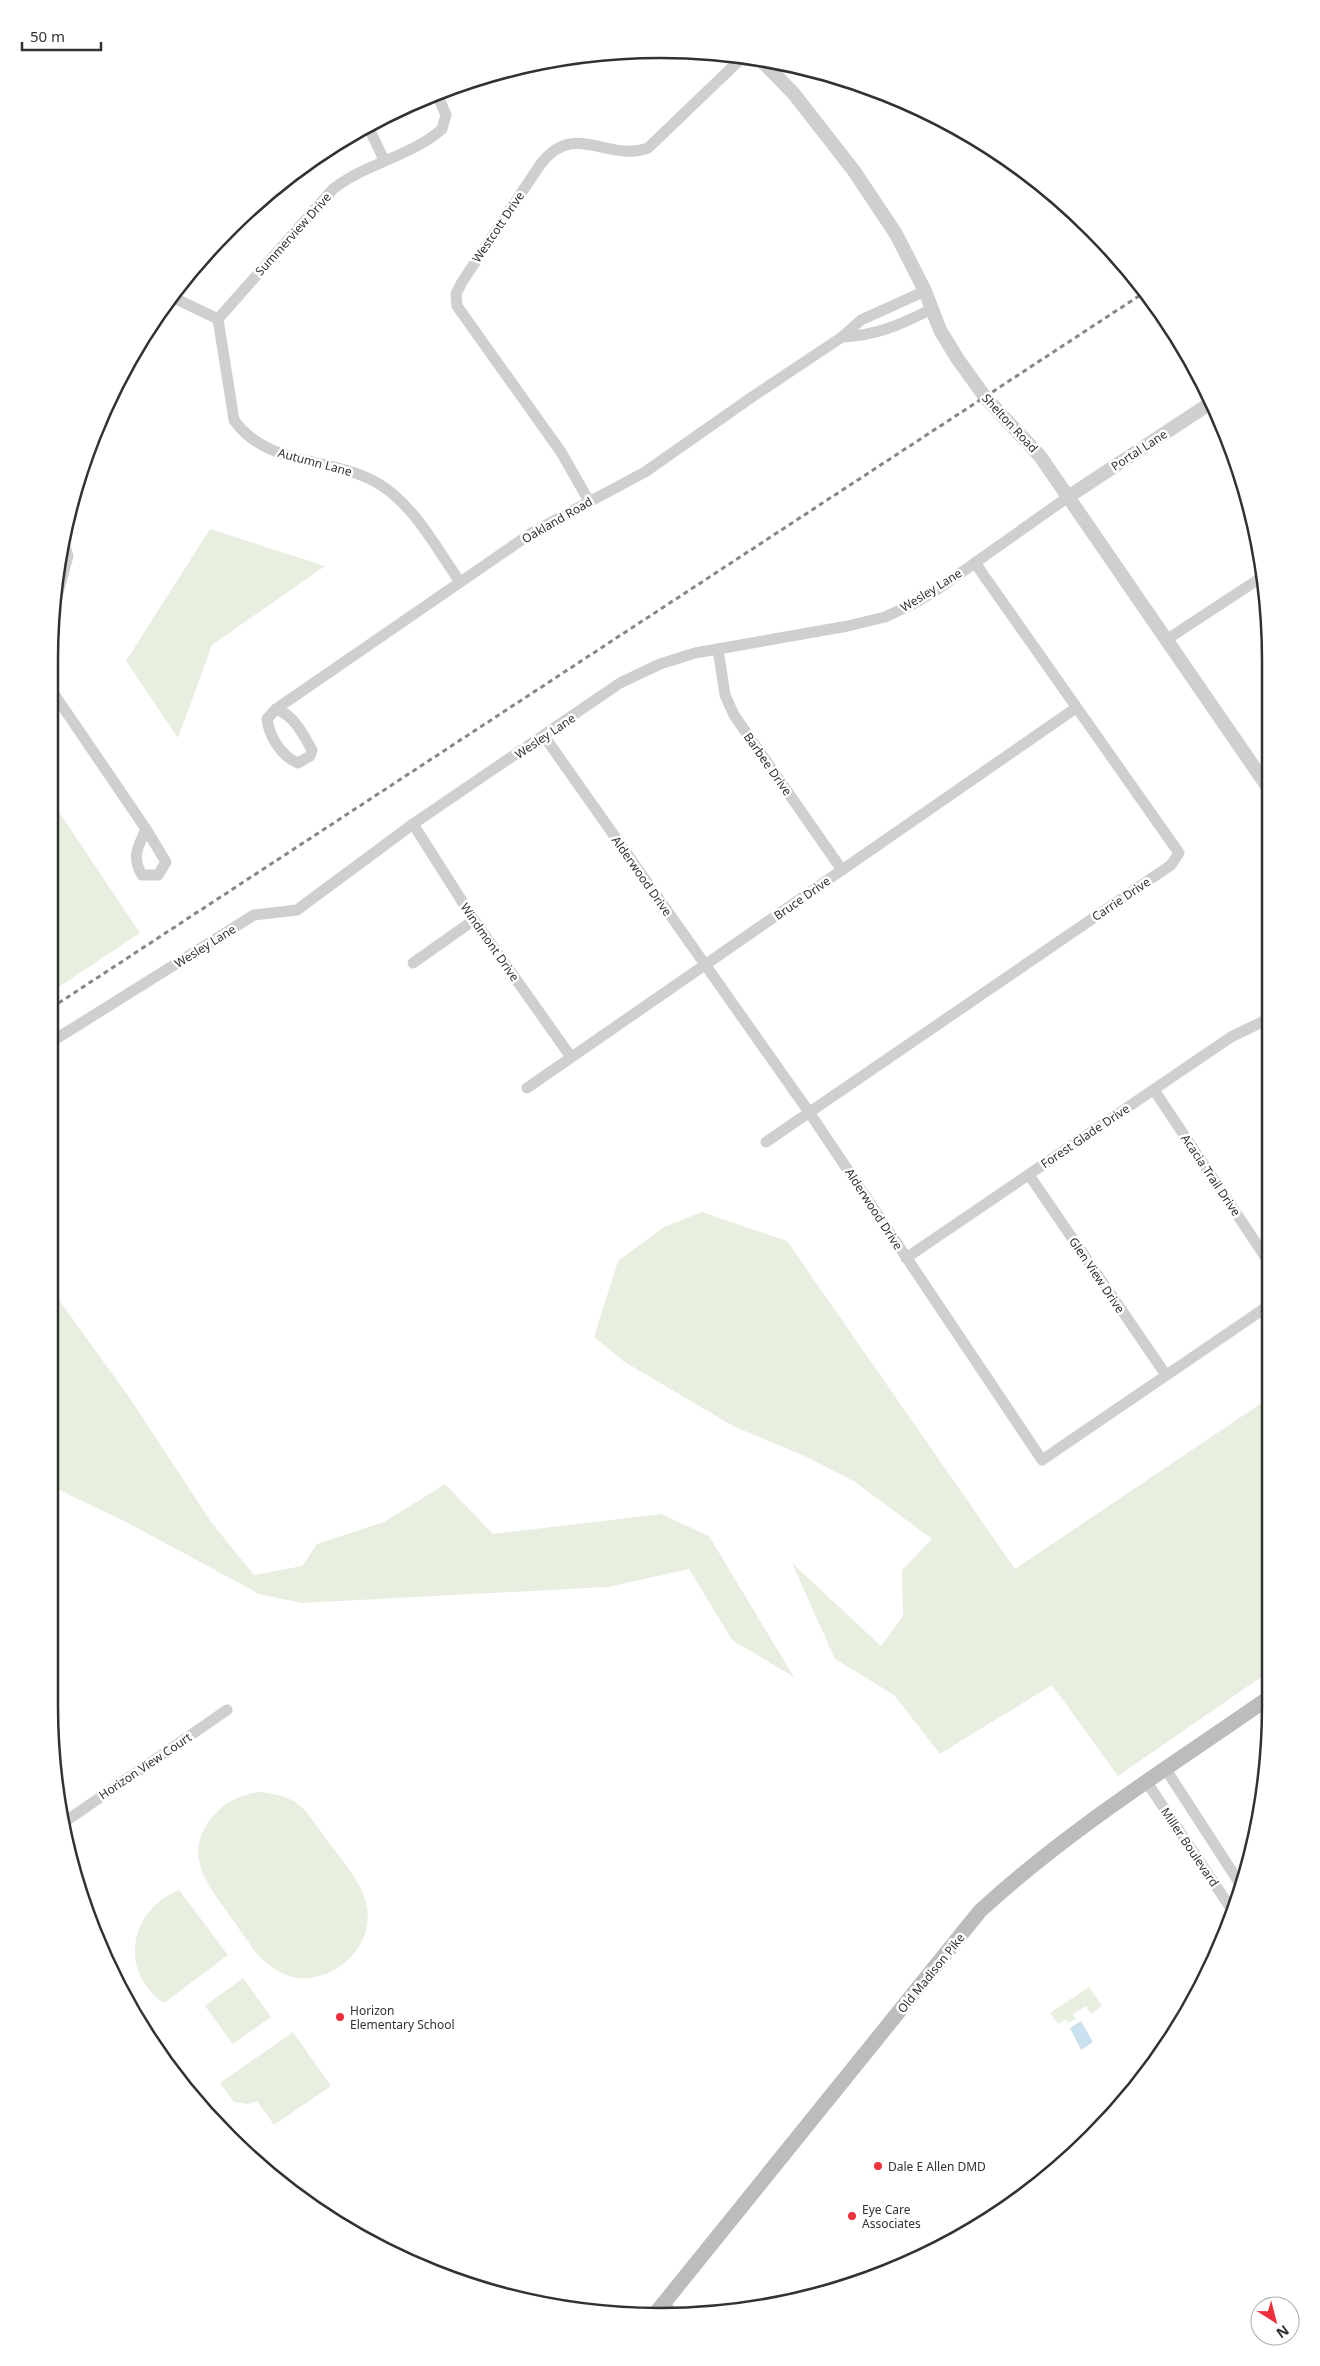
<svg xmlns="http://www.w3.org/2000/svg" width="1320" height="2366" font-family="'Noto Sans',sans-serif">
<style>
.green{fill:#e8efe0}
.water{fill:#cce1ef}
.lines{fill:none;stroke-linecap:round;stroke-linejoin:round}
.minor{stroke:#cfcfcf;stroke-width:11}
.tertiary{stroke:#cfcfcf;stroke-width:14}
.secondary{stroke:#bcbcbc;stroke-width:15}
.rail{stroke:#878787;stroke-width:3;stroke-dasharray:5 4;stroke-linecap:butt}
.poi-dot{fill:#ed303b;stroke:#fff;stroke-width:2}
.labels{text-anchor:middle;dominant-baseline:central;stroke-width:5;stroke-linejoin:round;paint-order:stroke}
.street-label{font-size:12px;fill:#323232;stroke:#fff}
.poi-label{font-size:12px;fill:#323232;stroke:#fff;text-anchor:start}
.rim{fill:none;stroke:#323232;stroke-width:2.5}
</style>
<rect width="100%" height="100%" fill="#fff"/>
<g class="green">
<path d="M210,529l115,37 -113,79 -34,93 -52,-77z"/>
<path d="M51,800l89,133 -89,59z"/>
<path d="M702,1212l85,29 228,328 254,-171 1,273 -152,105 -66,-91 -112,69 -46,-59 -59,-36 -43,-96 89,83 22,-30 -1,-46 30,-31 -77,-57 -46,-24 -76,-32 -110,-65 -29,-24 24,-76 46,-34z"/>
<path d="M52,1290l79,110 80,122 43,53 48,-9 15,-22 67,-22 61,-38 48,50 168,-20 48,22 85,141 -62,-37 -43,-71 -81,18 -306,16 -43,-9 -131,-71 -75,-36z"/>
<path d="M259,1792c41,4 45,16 67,47 15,20 36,42 41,68 8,43 -40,83 -81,68 -12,-5 -21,-13 -30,-22 -10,-15 -21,-29 -31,-44 -22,-31 -41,-58 -12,-93 12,-14 28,-22 46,-24z"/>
<path d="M179,1890l49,65 -64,48c-46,-31 -35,-93 15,-113z"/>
<path d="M243,1978l28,39 -38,27 -28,-38z"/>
<path d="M1089,1987l13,19 -11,8 -5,-8 -13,8 3,5 -8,4 -2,-4 -8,5 -8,-11z"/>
<path d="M293,2032l38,54 -57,39 -17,-24 -9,3 -14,-2 -14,-19z"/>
</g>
<path class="water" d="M1081,2021l12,21 -12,8 -11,-22z"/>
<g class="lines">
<g class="minor">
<path d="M368,126l16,34"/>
<path d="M172,297l46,22"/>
<path d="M218,319l16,101c32,46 95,37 140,61 39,21 62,67 86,101"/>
<path d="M218,319l115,-130c33,-26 79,-33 109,-60l4,-14 -9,-21"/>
<path d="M842,337c37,-2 57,-12 90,-28"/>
<path d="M589,501l-28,-49 -104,-146 -1,-12 6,-12 78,-117c34,-46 67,-2 108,-17l97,-93"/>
<path d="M51,618l17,-62 -3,-10"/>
<path d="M1166,640l99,-65"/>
<path d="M718,649l7,46 9,20 108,155"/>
<path d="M50,688l96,141"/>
<path d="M276,709l257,-177 112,-60 107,-75 90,-60 19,-17 64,-29"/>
<path d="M276,709c19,7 26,24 36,41l-2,6 -12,7c-17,-7 -29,-27 -31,-44z"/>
<path d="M544,736l265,376 233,348 226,-154"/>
<path d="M413,824l61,96 97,137"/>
<path d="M146,829l20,33 -8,13h-16c-11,-19 -4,-27 4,-46z"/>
<path d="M413,963l61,-43"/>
<path d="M51,1042l203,-127 43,-5 116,-86 207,-141 40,-19 35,-11 153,-27 37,-9 30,-14 23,-14 130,-92"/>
<path d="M527,1088l549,-380"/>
<path d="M1154,1090l114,171"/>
<path d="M766,1142l405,-277 8,-12 -204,-290"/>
<path d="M1029,1175l137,200"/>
<path d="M906,1258l325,-221 37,-18"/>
<path d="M1165,1768l77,119"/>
<path d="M1146,1781l88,132"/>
<path d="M63,1823l164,-113"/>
<path d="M664,2304l12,11"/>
</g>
<g class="tertiary">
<path d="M760,59l34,35 60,77 42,63 29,57 15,39 17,28 28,39 55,59 227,330"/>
<path d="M1068,497l141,-93"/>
</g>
<path class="secondary" d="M655,2314l325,-403c89,-82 191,-145 290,-214"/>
<path class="rail" d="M51,1008l1094,-716"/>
</g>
<g class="poi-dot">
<circle cx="340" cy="2017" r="5"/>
<circle cx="878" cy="2166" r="5"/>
<circle cx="852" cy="2216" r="5"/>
</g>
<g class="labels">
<g class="street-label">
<text transform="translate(498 227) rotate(-56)">Westcott Drive</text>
<text transform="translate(293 234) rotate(-48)">Summerview Drive</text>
<text transform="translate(1010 423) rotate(47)">Shelton Road</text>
<text transform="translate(1139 450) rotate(-33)">Portal Lane</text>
<text transform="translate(315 462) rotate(15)">Autumn Lane</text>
<text transform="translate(557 520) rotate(-30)">Oakland Road</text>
<text transform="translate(931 590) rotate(-32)">Wesley Lane</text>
<text transform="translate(545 736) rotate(-34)">Wesley Lane</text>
<text transform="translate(768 764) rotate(55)">Barbee Drive</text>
<text transform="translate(642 876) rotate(55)">Alderwood Drive</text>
<text transform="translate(802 898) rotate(-35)">Bruce Drive</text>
<text transform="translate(1121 899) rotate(-34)">Carrie Drive</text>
<text transform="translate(490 942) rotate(55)">Windmont Drive</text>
<text transform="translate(205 946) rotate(-32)">Wesley Lane</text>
<text transform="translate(1085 1136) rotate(-34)">Forest Glade Drive</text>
<text transform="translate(1211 1175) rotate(56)">Acacia Trail Drive</text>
<text transform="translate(874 1209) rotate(57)">Alderwood Drive</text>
<text transform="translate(1097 1275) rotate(56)">Glen View Drive</text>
<text transform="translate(145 1766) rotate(-34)">Horizon View Court</text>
<text transform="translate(1190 1847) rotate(56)">Miller Boulevard</text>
<text transform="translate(931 1973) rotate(-51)">Old Madison Pike</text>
</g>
<g class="poi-label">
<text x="350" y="2010">Horizon<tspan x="350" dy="14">Elementary School</tspan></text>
<text x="888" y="2166">Dale E Allen DMD</text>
<text x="862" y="2209">Eye Care<tspan x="862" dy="14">Associates</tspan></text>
</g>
</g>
<path d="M0 0H1320V2366H0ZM660 58H660A602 602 0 0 1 1262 660V1706A602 602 0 0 1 660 2308H660A602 602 0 0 1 58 1706V660A602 602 0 0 1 660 58Z" fill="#fff" fill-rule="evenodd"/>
<path class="rim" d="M660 58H660A602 602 0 0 1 1262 660V1706A602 602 0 0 1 660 2308H660A602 602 0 0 1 58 1706V660A602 602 0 0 1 660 58Z"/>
<g transform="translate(1275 2321) rotate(144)"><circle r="24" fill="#ffffff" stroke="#adadad"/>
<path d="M0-4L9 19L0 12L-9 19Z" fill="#ed303b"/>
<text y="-8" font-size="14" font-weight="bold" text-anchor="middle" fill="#323232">N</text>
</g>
<path d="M22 42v8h79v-8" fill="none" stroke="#323232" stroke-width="2.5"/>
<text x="30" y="42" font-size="15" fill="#323232" stroke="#ffffff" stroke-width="4" paint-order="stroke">50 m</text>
</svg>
